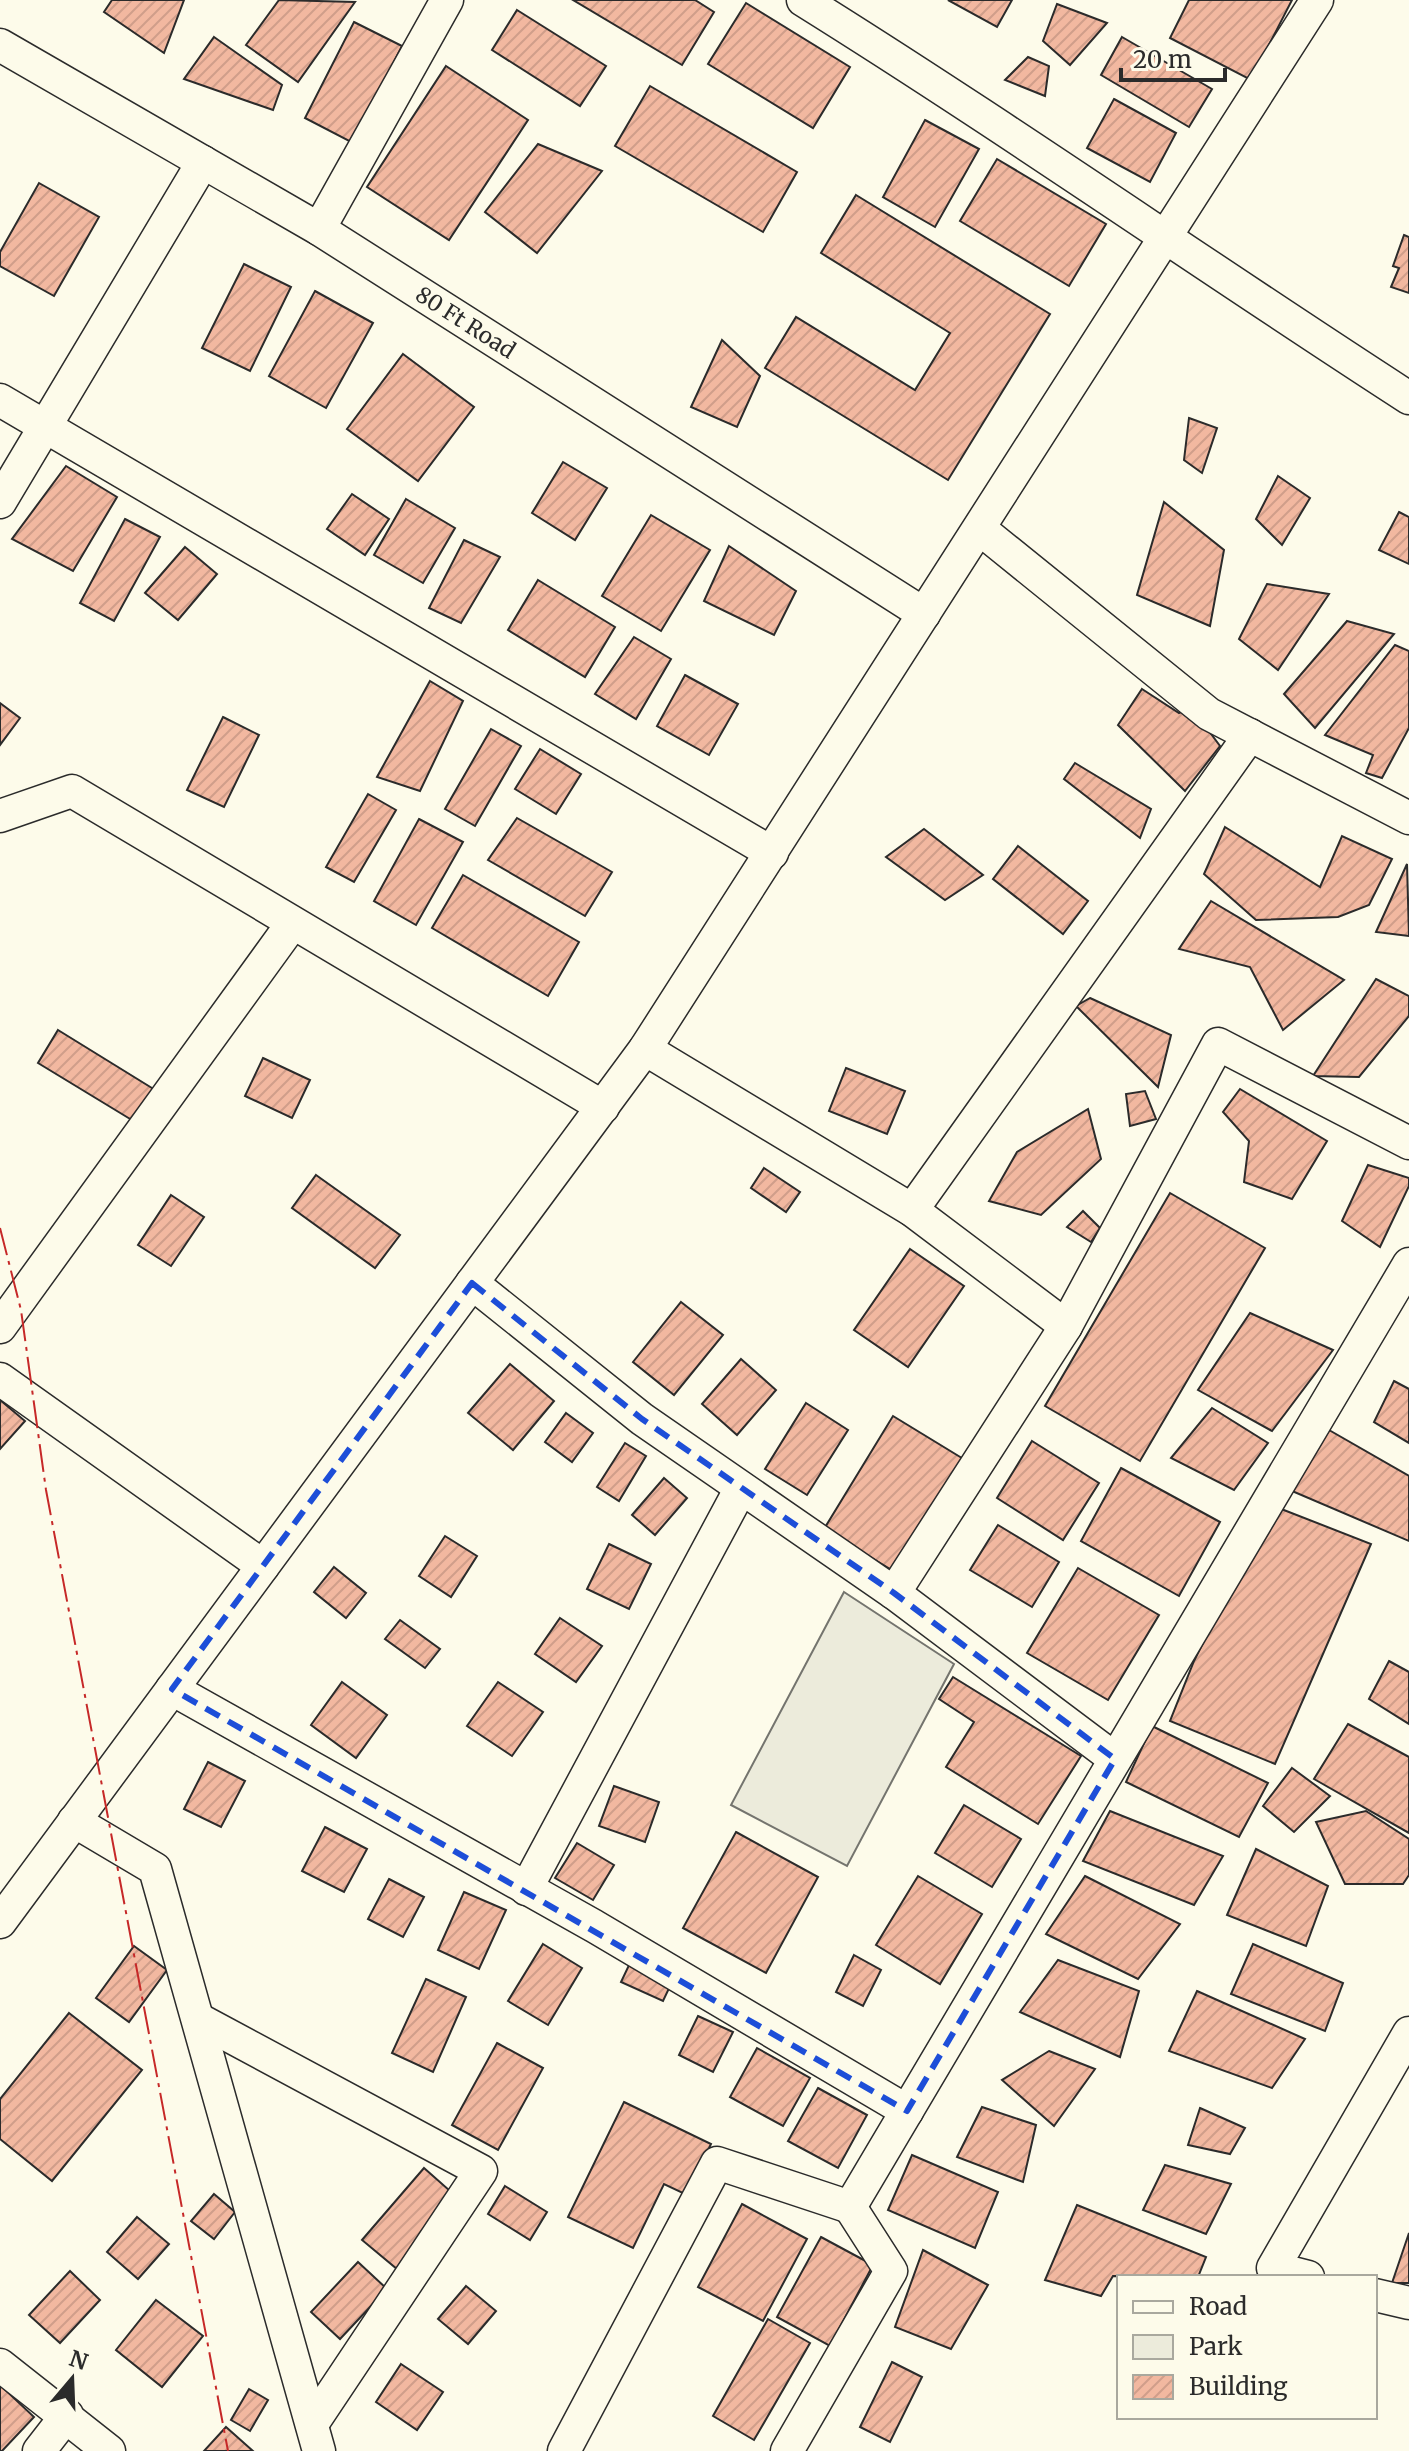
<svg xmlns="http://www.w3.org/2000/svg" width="1409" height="2451" font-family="Merriweather,serif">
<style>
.green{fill:#ecebdb;stroke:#74746e;stroke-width:2}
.building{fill:url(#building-hatch);stroke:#2b2b2b;stroke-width:2}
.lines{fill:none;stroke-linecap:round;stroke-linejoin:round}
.street-casing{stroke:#2b2b2b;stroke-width:35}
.street{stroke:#fdfbea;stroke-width:32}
.power{stroke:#c62828;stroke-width:2;stroke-dasharray:28 6 4 6;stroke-linecap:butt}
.marked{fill:none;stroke:#1d4ed8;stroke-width:6;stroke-dasharray:16 10;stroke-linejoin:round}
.labels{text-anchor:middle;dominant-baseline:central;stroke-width:6;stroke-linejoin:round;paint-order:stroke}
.street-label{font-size:22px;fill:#2b2b2b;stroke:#fdfbea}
</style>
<defs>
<pattern id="building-hatch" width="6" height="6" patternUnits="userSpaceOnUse" patternTransform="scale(2)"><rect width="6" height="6" fill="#f2b8a0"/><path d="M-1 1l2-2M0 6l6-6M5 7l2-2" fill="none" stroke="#d09e8a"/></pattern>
</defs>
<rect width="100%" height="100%" fill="#fdfbea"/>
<path class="green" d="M844,1592l110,72 -107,202 -116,-61z"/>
<g class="building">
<path d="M112,0h72l-20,53 -60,-41z"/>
<path d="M279,0l76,2 -57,80 -52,-37z"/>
<path d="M573,0h122l19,12 -32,53z"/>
<path d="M948,0h64l-15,27z"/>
<path d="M1189,0h103l-41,80 -81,-42z"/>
<path d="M746,3l104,64 -37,61 -105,-64z"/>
<path d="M1057,4l50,19 -37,42 -27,-24z"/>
<path d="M517,10l89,56 -26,40 -88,-56z"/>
<path d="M354,22l48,24 -49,97 -48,-25z"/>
<path d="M214,37l68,48 -9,25 -89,-31z"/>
<path d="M1122,37l90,52 -23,38 -88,-52z"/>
<path d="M1028,57l21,9 -4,30 -40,-16z"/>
<path d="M446,66l82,54 -79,120 -82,-53z"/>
<path d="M650,86l147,86 -34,60 -148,-86z"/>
<path d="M1114,99l62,34 -26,49 -63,-34z"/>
<path d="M925,120l54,29 -44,78 -52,-30z"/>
<path d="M538,144l64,27 -65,82 -52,-41z"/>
<path d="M997,159l109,65 -37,62 -109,-65z"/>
<path d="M39,183l60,34 -45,79 -54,-30v-14z"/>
<path d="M856,195l194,119 -102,166 -183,-112 31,-51 119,73 35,-57 -129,-80z"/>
<path d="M1404,235l5,2v56l-18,-6 8,-19 -6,-2z"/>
<path d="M244,264l47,23 -41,84 -48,-23z"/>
<path d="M315,291l58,32 -47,85 -57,-32z"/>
<path d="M722,340l38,36 -23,51 -46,-20z"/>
<path d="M403,354l71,53 -56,74 -71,-52z"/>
<path d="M1189,418l28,10 -15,45 -18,-13z"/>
<path d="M563,462l44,26 -32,52 -43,-27z"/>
<path d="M66,466l51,31 -44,74 -61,-32z"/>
<path d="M1278,476l32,22 -28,47 -26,-26z"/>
<path d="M352,494l37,25 -24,36 -38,-26z"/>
<path d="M406,499l49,29 -32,55 -49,-28z"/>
<path d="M1164,502l60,48 -14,76 -73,-31z"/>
<path d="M1399,512l10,5v47l-30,-14z"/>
<path d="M651,515l59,35 -49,81 -59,-35z"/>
<path d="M125,519l35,18 -46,84 -34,-18z"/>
<path d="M464,540l36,17 -39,66 -32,-15z"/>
<path d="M729,546l67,45 -22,44 -70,-34z"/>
<path d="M185,547l32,27 -39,46 -33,-27z"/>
<path d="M538,580l77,47 -30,50 -77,-47z"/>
<path d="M1267,584l62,10 -51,76 -39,-31z"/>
<path d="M1347,621l47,13 -79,94 -31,-34z"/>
<path d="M634,637l37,22 -35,60 -41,-25z"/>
<path d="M1395,645l14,6v77l-27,50 -16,-5 7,-18 -48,-20z"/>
<path d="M685,675l53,29 -29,51 -52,-29z"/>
<path d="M430,681l33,20 -43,90 -43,-14z"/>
<path d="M1142,689l37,24 12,-6 29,39 -35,45 -67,-66z"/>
<path d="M0,703l20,15 -20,27z"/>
<path d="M223,717l36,18 -35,72 -37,-17z"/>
<path d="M491,729l30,17 -46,80 -30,-17z"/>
<path d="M540,749l41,25 -25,40 -41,-25z"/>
<path d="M1075,763l76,46 -11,29 -76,-59z"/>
<path d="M368,794l28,16 -42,72 -28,-15z"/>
<path d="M517,818l95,54 -27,44 -97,-56z"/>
<path d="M419,819l44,23 -47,83 -42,-24z"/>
<path d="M1225,827l95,60 22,-51 50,23 -23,46 -31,12 -82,3 -52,-46z"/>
<path d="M924,829l59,46 -38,25 -59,-43z"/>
<path d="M1018,846l70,55 -25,33 -70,-55z"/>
<path d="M1407,864l2,72 -33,-4z"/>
<path d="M463,875l116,67 -31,54 -116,-68z"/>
<path d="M1211,901l133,79 -61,50 -33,-63 -71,-18z"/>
<path d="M1376,979l33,17v20l-50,61 -46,-1z"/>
<path d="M1090,998l81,37 -13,52 -82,-81z"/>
<path d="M58,1030l102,63 -20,32 -102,-62z"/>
<path d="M263,1058l47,22 -18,38 -47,-22z"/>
<path d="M846,1068l59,23 -18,43 -58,-23z"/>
<path d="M1240,1089l87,52 -35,58 -48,-17 5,-41 -26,-29z"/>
<path d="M1145,1091l11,28 -26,7 -4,-32z"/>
<path d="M1088,1109l13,50 -60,56 -52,-14 28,-49z"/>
<path d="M1368,1165l41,13v8l-29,61 -38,-26z"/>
<path d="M764,1168l36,24 -14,20 -35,-24z"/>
<path d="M316,1175l84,60 -25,33 -83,-60z"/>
<path d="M1170,1193l95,55 -125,213 -95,-55z"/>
<path d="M171,1195l33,22 -33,49 -33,-21z"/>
<path d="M1083,1211l17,17 -9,14 -24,-15z"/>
<path d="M910,1249l54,37 -56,81 -54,-37z"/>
<path d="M681,1302l42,33 -49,60 -41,-33z"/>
<path d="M1250,1313l83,37 -61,81 -74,-41z"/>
<path d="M741,1359l35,31 -39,45 -35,-31z"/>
<path d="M510,1364l44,37 -41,49 -45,-37z"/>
<path d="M1394,1381l15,8v54l-35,-21z"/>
<path d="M0,1400l25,21 -25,28z"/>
<path d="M806,1403l42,27 -41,65 -42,-26z"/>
<path d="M1212,1408l56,35 -34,47 -63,-32z"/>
<path d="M566,1413l27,20 -21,29 -27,-20z"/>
<path d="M893,1416l77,47 -70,112 -76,-46z"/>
<path d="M1329,1430l80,46v65l-117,-50z"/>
<path d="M1032,1441l67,42 -36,57 -66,-42z"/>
<path d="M625,1443l21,13 -27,45 -22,-14z"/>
<path d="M1121,1468l99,54 -41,74 -98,-55z"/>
<path d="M664,1478l23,20 -32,37 -23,-20z"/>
<path d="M1271,1505l100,39 -96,220 -105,-43 24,-60z"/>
<path d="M998,1525l61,37 -27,45 -62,-37z"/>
<path d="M445,1536l32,20 -26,41 -32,-21z"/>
<path d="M609,1544l42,20 -22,45 -42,-20z"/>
<path d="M334,1567l32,26 -20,25 -32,-26z"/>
<path d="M1078,1568l81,47 -51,85 -81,-47z"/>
<path d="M560,1618l42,28 -26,36 -41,-28z"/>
<path d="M400,1620l40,29 -15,19 -40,-29z"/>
<path d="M1389,1661l20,11v52l-40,-25z"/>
<path d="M953,1677l128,79 -43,68 -92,-57 28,-45 -35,-23z"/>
<path d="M342,1682l45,33 -31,43 -45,-33z"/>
<path d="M498,1682l45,30 -31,44 -45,-30z"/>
<path d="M1348,1724l61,33v76l-95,-54z"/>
<path d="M1152,1726l116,57 -29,54 -113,-55z"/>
<path d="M208,1762l37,19 -24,46 -37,-18z"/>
<path d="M1292,1768l38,28 -36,36 -31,-26z"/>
<path d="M614,1786l45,16 -14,40 -46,-16z"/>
<path d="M964,1805l57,34 -29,48 -57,-34z"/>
<path d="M1110,1811l113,45 -29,49 -111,-44z"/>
<path d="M1366,1811l43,28v36l-6,9h-58l-29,-62z"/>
<path d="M325,1827l42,22 -23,43 -42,-21z"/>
<path d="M736,1832l82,45 -52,96 -83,-45z"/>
<path d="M577,1843l37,22 -21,35 -38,-22z"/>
<path d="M1256,1849l72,37 -22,60 -79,-31z"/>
<path d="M918,1876l64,38 -42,70 -64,-39z"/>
<path d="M1085,1876l95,48 -42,55 -92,-45z"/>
<path d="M389,1879l35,18 -21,40 -35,-18z"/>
<path d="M464,1892l42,18 -27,59 -41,-19z"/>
<path d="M543,1944l39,24 -34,57 -40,-24z"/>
<path d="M1253,1944l90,39 -18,48 -94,-37z"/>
<path d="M134,1946l33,24 -38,52 -33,-24z"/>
<path d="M854,1955l27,15 -18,36 -27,-14z"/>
<path d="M1058,1960l81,31 -19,66 -100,-45z"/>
<path d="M630,1963l42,19 -9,19 -42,-19z"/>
<path d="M426,1979l40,18 -33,75 -41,-19z"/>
<path d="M1197,1991l108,48 -33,49 -103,-37z"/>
<path d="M69,2013l73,57 -90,111 -52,-42v-40z"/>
<path d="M698,2016l35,16 -20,40 -34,-17z"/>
<path d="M497,2043l46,25 -45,82 -46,-25z"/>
<path d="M757,2048l53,30 -27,48 -53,-29z"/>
<path d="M1049,2051l46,18 -41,57 -52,-46z"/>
<path d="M818,2088l49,27 -29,53 -50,-27z"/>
<path d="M624,2102l87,42 -24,51 -23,-11 -31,64 -65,-31z"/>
<path d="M982,2107l54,18 -13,57 -66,-25z"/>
<path d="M1200,2108l45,20 -15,26 -42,-9z"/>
<path d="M912,2155l86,37 -23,56 -87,-38z"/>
<path d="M1165,2165l66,19 -25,50 -63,-24z"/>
<path d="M424,2168l34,30 -61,71 -35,-29z"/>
<path d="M505,2186l42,26 -17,28 -42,-26z"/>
<path d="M214,2194l21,18 -21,27 -23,-18z"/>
<path d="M742,2204l65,35 -44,82 -65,-34z"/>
<path d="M1077,2205l129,52 -8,20 -85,-1 -12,20 -56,-16z"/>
<path d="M137,2217l32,27 -31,35 -31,-27z"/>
<path d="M1409,2233v50h-17z"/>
<path d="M821,2237l52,28 -43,81 -53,-29z"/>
<path d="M923,2250l65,35 -37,64 -56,-22z"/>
<path d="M358,2262l29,27 -47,50 -29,-27z"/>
<path d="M70,2271l30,29 -40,43 -31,-28z"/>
<path d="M466,2286l30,25 -28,33 -30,-25z"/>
<path d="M156,2300l47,36 -41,51 -46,-37z"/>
<path d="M768,2319l42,24 -56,97 -41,-24z"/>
<path d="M892,2362l30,15 -32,65 -30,-15z"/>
<path d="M401,2364l42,28 -26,38 -41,-28z"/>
<path d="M0,2385l34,32 -32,34h-2z"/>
<path d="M249,2389l19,11 -18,31 -19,-11z"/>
<path d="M226,2427l27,24h-49z"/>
</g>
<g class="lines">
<g class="street-casing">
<g id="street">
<path d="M803,0c205,128 403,267 606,398"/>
<path id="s1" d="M0,45l319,184 605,385"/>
<path d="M319,229l128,-229"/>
<path d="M0,400l772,453"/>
<path d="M0,502l203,-340"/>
<path d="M980,529l229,185 200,104"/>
<path d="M0,816l72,-25 531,316"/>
<path d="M645,1049l267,161 154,116"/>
<path d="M912,1210l338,-475"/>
<path d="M472,1283l170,136 252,174 221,166"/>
<path d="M0,1327l292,-403"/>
<path d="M0,1379l263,187"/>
<path d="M894,1593l172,-267 152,-282 191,99"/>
<path d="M172,1689l422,237 313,185"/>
<path d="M74,1821l81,48 164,582"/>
<path d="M526,1889l215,-401"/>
<path d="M0,1922l645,-873 672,-1049"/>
<path d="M198,2019l283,152 -169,253"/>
<path d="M1308,2277l-35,-9 136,-235"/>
<path d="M1375,2295l34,8"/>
<path d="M0,2365l109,86"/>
<path d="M39,2451l28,-36"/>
<path d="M564,2451l153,-288 133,44 559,-943"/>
<path d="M787,2451l104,-180 -41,-64"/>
</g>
</g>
<use href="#street" class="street"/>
<path class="power" d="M0,1228l21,82 25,180 182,961"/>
</g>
<path class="marked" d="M472,1283l170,136 252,174 221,166 -208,352 -735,-422z"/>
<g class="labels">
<g class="street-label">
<text stroke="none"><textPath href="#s1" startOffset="542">80 Ft Road</textPath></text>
</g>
</g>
<rect x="1117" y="2275" width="260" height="144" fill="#fdfbea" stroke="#a9a89e" stroke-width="2"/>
<rect x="1133" y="2301" width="40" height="12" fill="#fdfbea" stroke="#a9a89e" stroke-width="2"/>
<text x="1189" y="2315" font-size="24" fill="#2b2b2b">Road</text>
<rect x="1133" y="2335" width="40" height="24" fill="#ecebdb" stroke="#a9a89e" stroke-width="2"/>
<text x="1189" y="2355" font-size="24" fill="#2b2b2b">Park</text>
<rect x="1133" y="2375" width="40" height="24" fill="url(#building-hatch)" stroke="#a9a89e" stroke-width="2"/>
<text x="1189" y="2395" font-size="24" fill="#2b2b2b">Building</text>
<g transform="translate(72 2379) rotate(19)" stroke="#fdfbea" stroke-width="6" paint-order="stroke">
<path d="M0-6L14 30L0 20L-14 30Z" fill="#2b2b2b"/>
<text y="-12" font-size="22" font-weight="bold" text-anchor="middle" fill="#2b2b2b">N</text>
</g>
<path d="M1121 68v12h104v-12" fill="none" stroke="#2b2b2b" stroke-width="4"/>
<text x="1133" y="68" font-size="24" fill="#2b2b2b" stroke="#fdfbea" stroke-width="6" paint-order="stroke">20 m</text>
</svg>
